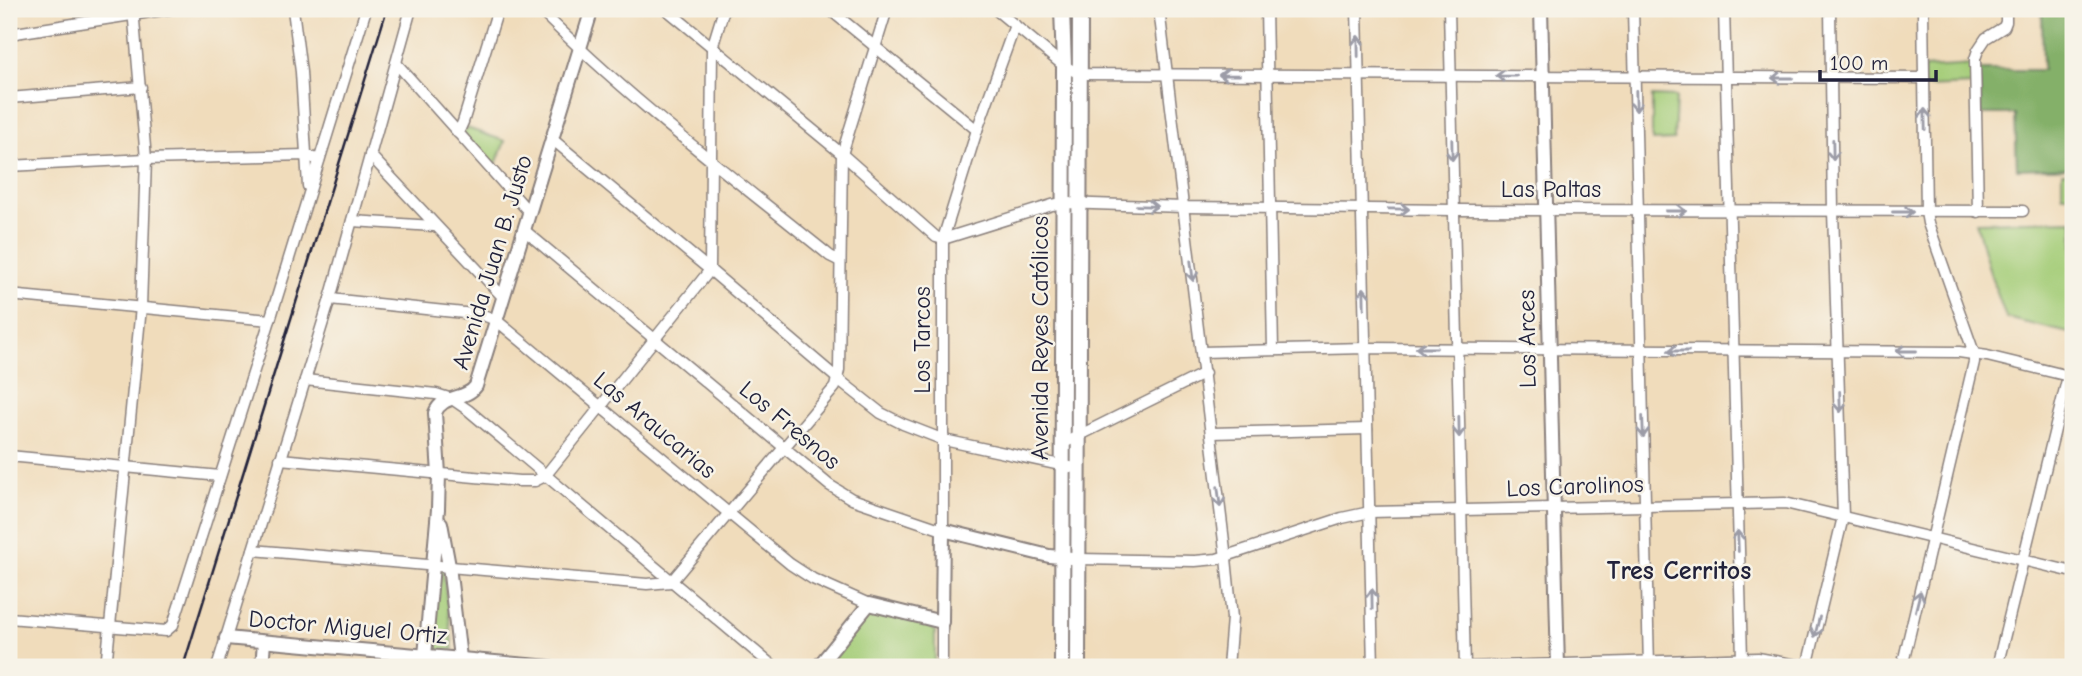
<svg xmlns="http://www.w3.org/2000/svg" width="2082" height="676" font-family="'Comic Neue',sans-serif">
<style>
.green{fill:#a5cd79;stroke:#64785a;stroke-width:2}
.forest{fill:#84b069;stroke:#536952;stroke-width:2}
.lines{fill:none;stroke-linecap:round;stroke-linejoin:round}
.minor-casing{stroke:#897f7b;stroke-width:13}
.tertiary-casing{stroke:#897f7b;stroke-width:16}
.primary-casing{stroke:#897f7b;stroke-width:18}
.minor{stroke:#fff;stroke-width:10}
.tertiary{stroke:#fff;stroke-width:12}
.primary{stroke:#fff;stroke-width:14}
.rail{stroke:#22223b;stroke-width:2.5}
.oneway{stroke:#9c9ca7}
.labels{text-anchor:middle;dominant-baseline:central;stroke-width:5;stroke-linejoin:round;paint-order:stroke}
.street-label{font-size:24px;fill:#22223b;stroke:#f7f3e8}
.neighbourhood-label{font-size:26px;font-weight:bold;fill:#22223b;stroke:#f7f3e8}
</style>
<rect width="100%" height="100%" fill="#f7f3e8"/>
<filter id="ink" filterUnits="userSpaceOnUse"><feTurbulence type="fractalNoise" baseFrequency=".0143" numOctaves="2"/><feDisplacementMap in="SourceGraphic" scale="14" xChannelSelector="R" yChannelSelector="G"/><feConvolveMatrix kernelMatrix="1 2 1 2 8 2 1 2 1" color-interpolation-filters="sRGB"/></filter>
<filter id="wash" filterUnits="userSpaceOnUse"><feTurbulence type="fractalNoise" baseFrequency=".00686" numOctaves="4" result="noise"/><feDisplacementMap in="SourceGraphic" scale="28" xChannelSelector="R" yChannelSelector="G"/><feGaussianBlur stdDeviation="1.57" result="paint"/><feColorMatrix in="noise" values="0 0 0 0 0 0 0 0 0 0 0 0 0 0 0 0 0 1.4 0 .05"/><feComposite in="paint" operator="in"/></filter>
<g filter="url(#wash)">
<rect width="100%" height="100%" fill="#f0dcbb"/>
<g class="green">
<path d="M1974,65v20l-50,2v-19z"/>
<rect x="1068" y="81" width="7" height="107"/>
<path d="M1652,96l24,1 -2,43 -22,1z"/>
<path d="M467,128l38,13 -11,28 -31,-35z"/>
<rect x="2062" y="172" width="11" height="23"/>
<path d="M1066,214h9v218h-8z"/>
<path d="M2073,220v114l-67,-16 -16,-45 -14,-51z"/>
<path d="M1064,567h10v100h-9z"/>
<path d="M436,569l7,1 10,80h-24z"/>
<path d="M871,613h9l51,14 4,4v36h-112l45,-53z"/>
</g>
<path class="forest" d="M2042,9h31v158l-56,2 -2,-55h-34l-2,-44h64z"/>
</g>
<g filter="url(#ink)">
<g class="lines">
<g class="minor-casing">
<g id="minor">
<path d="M293,9l8,63 7,114"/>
<path d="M539,9c90,90 192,167 291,247l10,5"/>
<path d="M666,9l176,145 94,83 7,2 109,-34 11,-2 120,4 271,3 569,1"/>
<path d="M829,9l148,121"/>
<path d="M995,9l69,57 16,8 844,4"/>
<path d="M1159,9l67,549 6,60 -4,49"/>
<path d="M1266,9l7,340"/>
<path d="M1357,9l16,658"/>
<path d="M1449,9l16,658"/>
<path d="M1633,9l16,658"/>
<path d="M1724,9l18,649"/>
<path d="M9,34l161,-25"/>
<path d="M396,63l133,149"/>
<path d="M9,98l132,-11"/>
<path d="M458,133l5,-11 35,-113"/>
<path d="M552,139l158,131 128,109 43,34 22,11 41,16 135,29"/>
<path d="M370,155l133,142"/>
<path d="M9,166l137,-7 160,-4 13,5"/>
<path d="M1978,212l-3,-153 3,-9 8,-12 18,-11 2,-5v-13"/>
<path d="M352,221l82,5"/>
<path d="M524,230l305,255 23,14 91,31v-291l34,-109 38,-105"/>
<path d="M9,295l261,25"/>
<path d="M330,299l153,16 13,5 294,244 23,15 56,25"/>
<path d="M1202,352l163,-4 594,4 28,4 86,21"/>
<path d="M305,380l131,14 16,5 16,11 306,257"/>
<path d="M1212,433l155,-4"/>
<path d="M1062,444l143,-71"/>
<path d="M9,456l211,20"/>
<path d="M280,459l239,22h16l10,-5 165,-206 2,-222 12,-39"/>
<path d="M253,550l394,34 24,-2 164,-195 4,-17 3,-216 45,-145"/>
<path d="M1078,559l117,2 22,-2 125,-41 28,-6 415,-9 288,69"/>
<path d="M9,618l157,13 7,-6 97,-305 96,-311"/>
<path d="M106,667l35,-360 5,-148 -13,-150"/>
<path d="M217,667l113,-368 81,-290"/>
<path d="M942,667v-45"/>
<path d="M1466,667l292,-9 50,9"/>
<path d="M1807,667l36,-150 -10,-306 -3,-202"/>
<path d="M1902,667l72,-305v-9l-46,-130 -2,-11 -3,-203"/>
<path d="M1997,667l71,-291"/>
</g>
</g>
<g class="tertiary-casing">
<g id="tertiary">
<path d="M1541,9l17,658"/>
<path d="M441,523l8,43 11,92"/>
<path d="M226,638l324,29"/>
<path d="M262,667l2,-25"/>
<path d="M424,667l14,-158 1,-35 -4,-61c7,-19 30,-12 41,-27l116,-377"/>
<path d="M818,667l51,-63 73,18 1,-92 106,26 23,2"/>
</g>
</g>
<g class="primary-casing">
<g id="primary">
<path d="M1062,667l2,-601 -2,-57"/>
<path d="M1078,667l2,-658"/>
</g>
</g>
<use href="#minor" class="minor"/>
<use href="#tertiary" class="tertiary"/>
<use href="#primary" class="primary"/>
<path class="rail" d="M183,667l204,-658"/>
</g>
<defs><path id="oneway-shaft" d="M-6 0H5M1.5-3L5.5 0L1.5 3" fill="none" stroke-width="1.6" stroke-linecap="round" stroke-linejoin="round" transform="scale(1.75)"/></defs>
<g class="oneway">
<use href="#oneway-shaft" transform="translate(1358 46) rotate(-91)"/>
<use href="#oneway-shaft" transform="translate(1229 75) rotate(-179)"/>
<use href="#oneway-shaft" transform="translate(1506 76) rotate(-179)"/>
<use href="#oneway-shaft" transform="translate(1782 78) rotate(-180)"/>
<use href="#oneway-shaft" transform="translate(1636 101) rotate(89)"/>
<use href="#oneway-shaft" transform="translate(1925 119) rotate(-91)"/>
<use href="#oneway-shaft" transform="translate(1452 150) rotate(89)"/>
<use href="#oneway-shaft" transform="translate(1833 150) rotate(89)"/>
<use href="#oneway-shaft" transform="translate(1147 206) rotate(2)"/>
<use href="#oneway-shaft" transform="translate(1399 209) rotate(1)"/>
<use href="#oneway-shaft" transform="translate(1676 211)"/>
<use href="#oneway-shaft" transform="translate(1903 212)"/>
<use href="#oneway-shaft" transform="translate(1192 271) rotate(83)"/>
<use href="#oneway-shaft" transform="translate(1364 298) rotate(-91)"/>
<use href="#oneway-shaft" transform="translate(1426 348) rotate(-180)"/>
<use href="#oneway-shaft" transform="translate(1678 351) rotate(-180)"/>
<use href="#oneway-shaft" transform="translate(1906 351) rotate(-180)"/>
<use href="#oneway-shaft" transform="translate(1840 402) rotate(88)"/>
<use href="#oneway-shaft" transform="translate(1459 427) rotate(89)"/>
<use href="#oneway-shaft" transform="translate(1643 427) rotate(88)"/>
<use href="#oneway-shaft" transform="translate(1219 497) rotate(83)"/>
<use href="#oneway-shaft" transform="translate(1738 541) rotate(-92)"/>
<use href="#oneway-shaft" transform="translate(1372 599) rotate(-91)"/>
<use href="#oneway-shaft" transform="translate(1918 601) rotate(-76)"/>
<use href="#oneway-shaft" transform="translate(1817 627) rotate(104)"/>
</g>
</g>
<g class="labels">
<g class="street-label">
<text x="1551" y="189">Las Paltas</text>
<text transform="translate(492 262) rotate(-73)">Avenida Juan B. Justo</text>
<text transform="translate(1040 338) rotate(-90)">Avenida Reyes Católicos</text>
<text transform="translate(1527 339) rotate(-91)">Los Arces</text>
<text transform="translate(922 340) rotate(-90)">Los Tarcos</text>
<text transform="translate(655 425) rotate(40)">Las Araucarias</text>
<text transform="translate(790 425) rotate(40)">Los Fresnos</text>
<text transform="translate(1575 486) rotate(-2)">Los Carolinos</text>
<text transform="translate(348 627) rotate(5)">Doctor Miguel Ortiz</text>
</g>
<g class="neighbourhood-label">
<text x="1679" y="571">Tres Cerritos</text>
</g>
</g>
<rect width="2082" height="676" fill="none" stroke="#f7f3e8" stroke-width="35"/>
<path d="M1820 70v10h116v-10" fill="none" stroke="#22223b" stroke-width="3.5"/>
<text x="1830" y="70" font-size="21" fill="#22223b" stroke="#f7f3e8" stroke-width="5" paint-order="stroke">100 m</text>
</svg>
